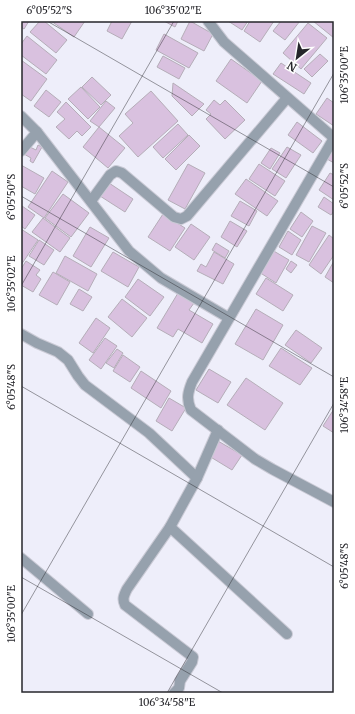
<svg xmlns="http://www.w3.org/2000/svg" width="355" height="714" font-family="Merriweather,serif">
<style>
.building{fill:#d9c1df;stroke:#b5adb8}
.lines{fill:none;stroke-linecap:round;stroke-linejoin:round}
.minor-casing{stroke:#cacad5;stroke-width:12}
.minor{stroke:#96a1ad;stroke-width:10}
.ticks{fill:none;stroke:#26262b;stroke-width:1;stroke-opacity:0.45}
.neatline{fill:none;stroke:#26262b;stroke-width:1.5}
.ticks-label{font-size:10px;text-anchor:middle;fill:#26262b}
</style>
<rect width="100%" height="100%" fill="#eeeefa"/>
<g class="building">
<path d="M21,21h8l-5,8 -3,-2z"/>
<path d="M40,21h4l23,19 -11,13 -26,-21z"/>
<path d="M51,21h34l-11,16z"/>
<path d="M112,21h20l-10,18 -15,-8z"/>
<path d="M164,21h14l-3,6z"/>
<path d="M190,21l23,13 -9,17 -23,-12z"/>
<path d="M228,21h20l-6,9z"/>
<path d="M250,21h24l-14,21 -16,-11z"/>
<path d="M281,21h19l-15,19 -12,-9z"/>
<path d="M313,21h21v17z"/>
<path d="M308,23l19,15 -26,31 -18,-16z"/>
<path d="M164,34l34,19 -9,15 -33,-18z"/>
<path d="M27,36l30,24 -11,14 -25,-19v-11z"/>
<path d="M320,54l8,7 -16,16 -8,-8z"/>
<path d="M163,56l22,12 -6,11 -22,-12z"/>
<path d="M231,59l31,22 -15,22 -31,-22z"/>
<path d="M21,60l26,19 -16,22 -10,-7z"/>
<path d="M281,63l30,20 -7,11 -31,-20z"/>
<path d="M92,77l19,18 -10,10 -19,-18z"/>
<path d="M173,83l31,21 -12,12 -20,-20z"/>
<path d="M81,87l19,20 -12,12 -20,-20z"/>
<path d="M46,90l15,12 -12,15 -15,-11z"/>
<path d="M151,91l27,30 -40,36 -19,-21 14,-13 -8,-9z"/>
<path d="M327,98l7,5v23l-18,-12z"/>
<path d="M214,100l6,5 5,-5 20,20 -20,19 -19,-20 5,-5 -5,-4z"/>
<path d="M106,101l9,7 -16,19 -9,-6z"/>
<path d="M66,102l25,25 -9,9 -5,-5 -8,8 -13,-12 9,-8 -8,-7z"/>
<path d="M297,122l25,19 -9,12 -25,-18z"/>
<path d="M178,124l10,11 -25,23 -10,-11z"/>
<path d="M99,127l26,21 -17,20 -25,-21z"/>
<path d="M189,135l11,11 -24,24 -11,-11z"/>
<path d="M38,145l4,2 -9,16 -3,-2 1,-3 -7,-4 4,-8 8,4z"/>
<path d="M334,146v17l-7,-4z"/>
<path d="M287,147l14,8 -15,23 -14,-9z"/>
<path d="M271,148l9,5 -10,16 -9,-6z"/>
<path d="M188,164l17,9 -20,36 -17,-9z"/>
<path d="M259,164l26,17 -10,15 -26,-17z"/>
<path d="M21,165l23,13 -9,16 -14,-8z"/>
<path d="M52,171l16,11 -24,36 -16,-11z"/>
<path d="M330,173l4,2v25l-15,-10z"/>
<path d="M246,179l32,22 -11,15 -32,-22z"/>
<path d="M109,183l24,16 -8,13 -25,-16z"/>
<path d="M63,194l26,19 -18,24 -26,-19z"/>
<path d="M324,197l10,7v7l-3,4 -13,-8z"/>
<path d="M240,201l17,10 -8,15 -18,-10z"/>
<path d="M22,206l13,9 -10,14 -4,-3z"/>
<path d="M301,212l12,9 -11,16 -12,-8z"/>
<path d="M163,214l22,14 -15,23 -22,-14z"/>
<path d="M43,218l27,20 -10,14 -28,-20z"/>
<path d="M230,221l17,10 -10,16 -16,-10z"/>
<path d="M191,224l19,13 -16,23 -19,-13z"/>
<path d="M312,226l14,7 -17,29 -13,-7z"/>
<path d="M90,227l19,11 -18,29 -18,-11z"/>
<path d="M21,229l17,11 -17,25z"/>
<path d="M288,231l13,9 -9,15 -13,-8z"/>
<path d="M329,235l5,4v16l-13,19 -12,-9z"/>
<path d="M39,240l15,10 -10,15 -15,-9z"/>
<path d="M216,243l13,8 -4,7 -13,-8z"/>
<path d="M272,250l17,10 -13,23 -17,-11z"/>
<path d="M113,252l26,15 -11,20 -27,-16z"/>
<path d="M214,252l20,12 -11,20 -26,-13 4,-7 5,3z"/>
<path d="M65,256l32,18 -9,17 -32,-18z"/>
<path d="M26,261l14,9 -4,5 5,4 -8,13 -12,-7v-16z"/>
<path d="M291,261l6,4 -6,8 -5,-4z"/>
<path d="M334,261v22l-9,-6z"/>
<path d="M53,272l17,10 -13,23 -18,-10z"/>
<path d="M266,278l27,17 -10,16 -27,-17z"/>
<path d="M138,279l26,18 -14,19 -25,-19z"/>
<path d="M79,289l13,8 -9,14 -13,-7z"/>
<path d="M178,293l16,10 -5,7 24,14 -11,19 -24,-14 -5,8 -16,-9z"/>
<path d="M122,299l25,19 -15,19 -24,-20z"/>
<path d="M256,309l27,16 -20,35 -28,-16z"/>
<path d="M96,318l14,10 -17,25 -14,-10z"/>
<path d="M296,330l26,18 -11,15 -26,-18z"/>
<path d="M105,338l12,8 -16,23 -12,-9z"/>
<path d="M281,348l31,20 -12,17 -31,-19z"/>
<path d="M117,349l6,4 -9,15 -8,-5z"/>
<path d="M123,355l17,12 -10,15 -17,-11z"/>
<path d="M209,369l22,13 -13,21 -22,-13z"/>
<path d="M141,371l30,20 -10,17 -30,-20z"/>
<path d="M246,378l37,25 -18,27 -38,-25z"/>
<path d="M169,398l17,10 -14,23 -16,-10z"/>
<path d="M334,409v24l-11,-7z"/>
<path d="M218,441l24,14 -10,15 -23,-14z"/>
</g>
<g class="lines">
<g class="minor-casing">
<g id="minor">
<path d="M208,21l16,21 110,96"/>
<path d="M21,116l16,16 -16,19"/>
<path d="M37,132l92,119 32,27 68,40"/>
<path d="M334,138l-142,244c-4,10 -6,17 -1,28l64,49 17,10 62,33"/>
<path d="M91,201l19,-26 6,-4 6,2 52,44 7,2 6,-3 100,-118"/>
<path d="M21,334l16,9 21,9 10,8 10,16 7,9 64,48 48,45 -27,49 -43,62c-3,6 -5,10 -2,16l68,52 -1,5 -12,19 -1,7 -5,5"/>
<path d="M197,478l21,-48"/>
<path d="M170,527l117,107"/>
<path d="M21,558l67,56"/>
</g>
</g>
<use href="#minor" class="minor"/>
</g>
<path class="ticks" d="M47,21l287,166M21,196l313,181M21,286l153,-265M21,386l313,181M21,577l202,116M21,615l313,-542M167,693l167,-290"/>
<rect width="355" height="714" fill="none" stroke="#ffffff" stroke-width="44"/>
<g transform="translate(297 58) rotate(210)" stroke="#ffffff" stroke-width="3" paint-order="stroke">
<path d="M0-3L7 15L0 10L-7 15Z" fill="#26262b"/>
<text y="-6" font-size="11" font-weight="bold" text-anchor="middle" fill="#26262b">N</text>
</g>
<rect x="22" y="22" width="311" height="670" class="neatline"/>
<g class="ticks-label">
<text x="49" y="14">6°05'52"S</text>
<text x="173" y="14">106°35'02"E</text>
<text transform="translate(344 75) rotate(-90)" y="4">106°35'00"E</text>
<text transform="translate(344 186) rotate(-90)" y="4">6°05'52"S</text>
<text transform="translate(11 197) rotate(-90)" y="4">6°05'50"S</text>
<text transform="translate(11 284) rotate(-90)" y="4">106°35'02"E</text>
<text transform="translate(11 387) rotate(-90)" y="4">6°05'48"S</text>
<text transform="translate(344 405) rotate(-90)" y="4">106°34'58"E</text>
<text transform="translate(344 566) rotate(-90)" y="4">6°05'48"S</text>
<text transform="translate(11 614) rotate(-90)" y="4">106°35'00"E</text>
<text x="167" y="706">106°34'58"E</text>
</g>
</svg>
